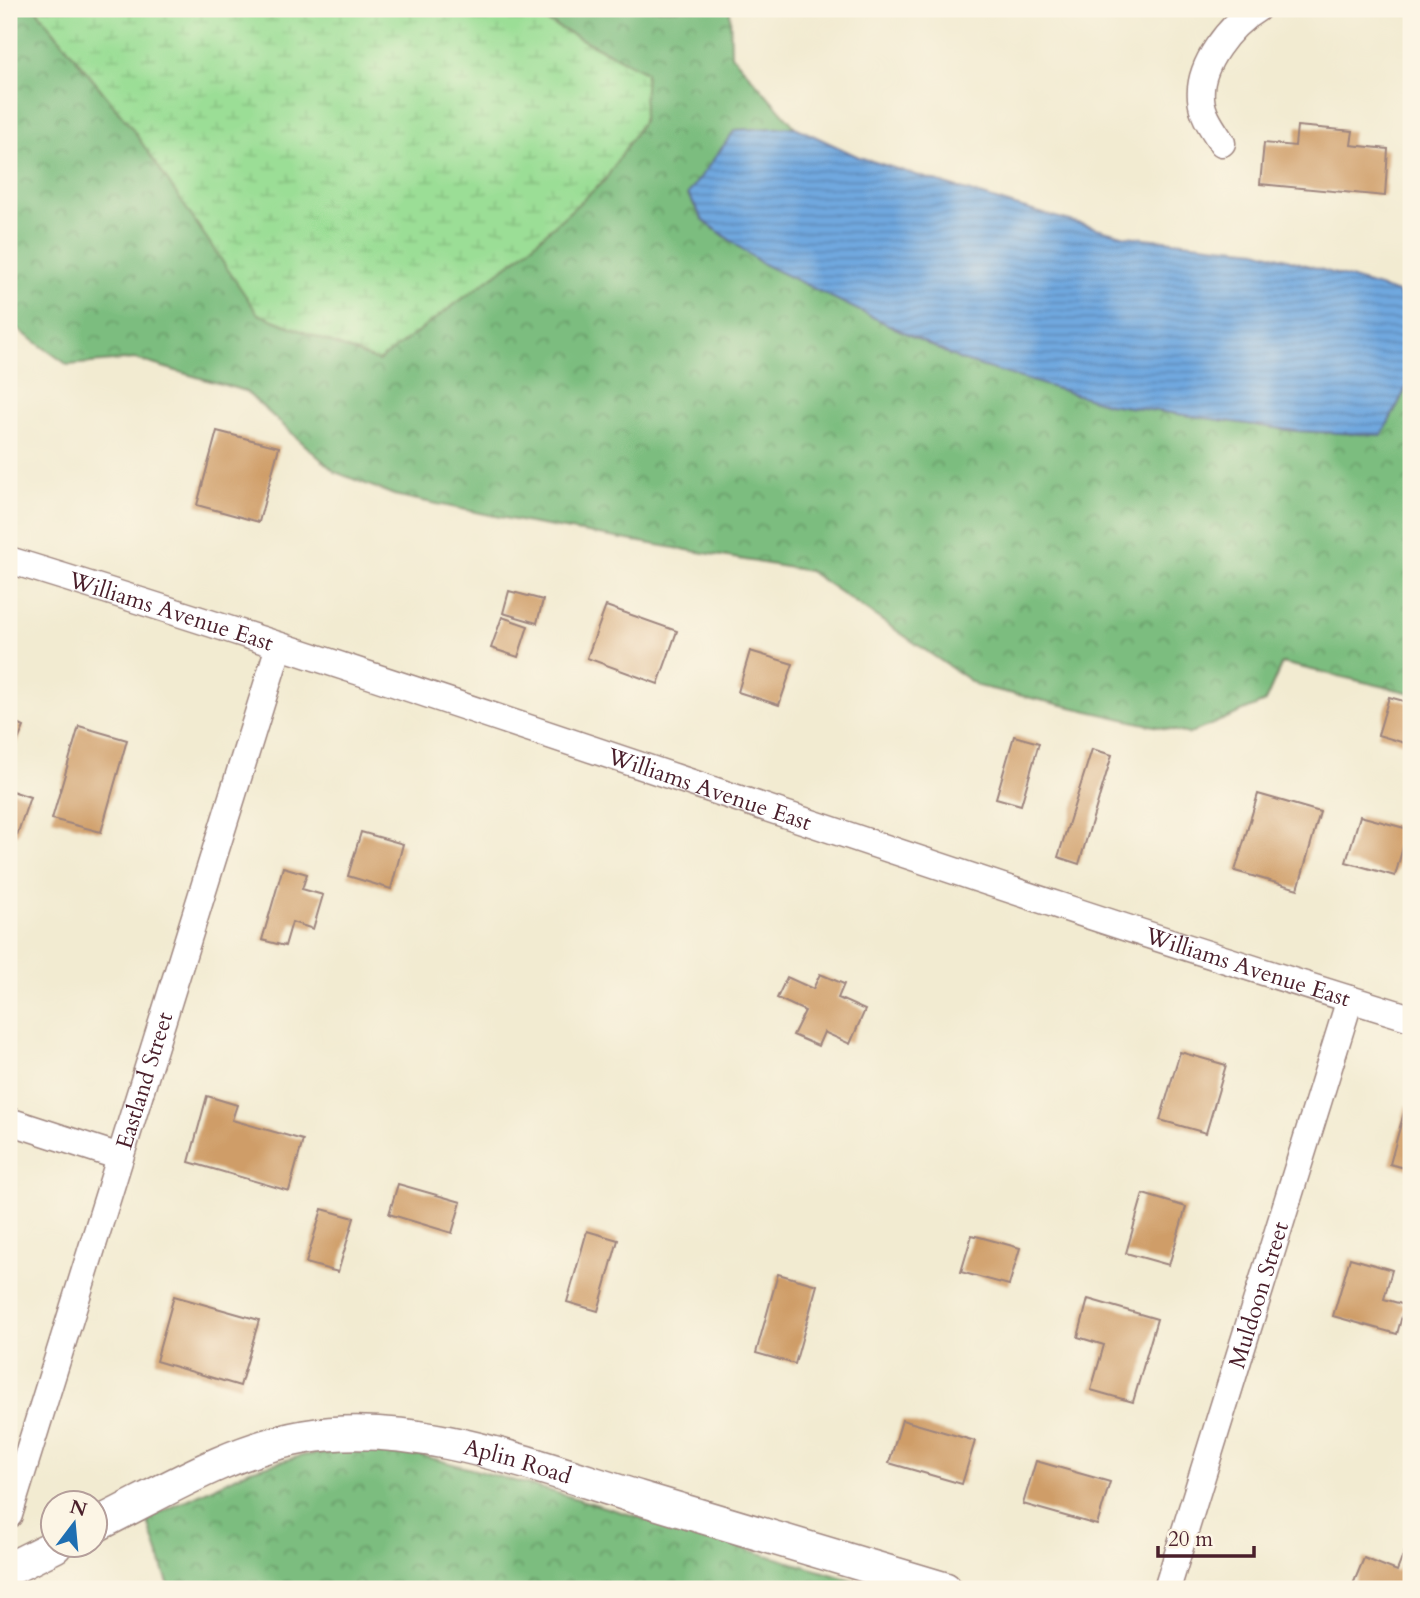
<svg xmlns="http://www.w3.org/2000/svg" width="1420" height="1598" font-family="Cardo,serif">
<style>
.forest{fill:url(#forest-crowns);stroke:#636e55;stroke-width:2}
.wetland{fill:url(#wetland-marsh);stroke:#727e60;stroke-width:2}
.water{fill:url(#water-rules);stroke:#5d6485;stroke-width:2}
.building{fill:#cf9d67}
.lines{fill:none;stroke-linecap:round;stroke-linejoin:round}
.minor-casing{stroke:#9e857e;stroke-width:29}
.tertiary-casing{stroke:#9e857e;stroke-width:36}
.minor{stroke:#fff;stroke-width:26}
.tertiary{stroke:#fff;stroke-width:33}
.labels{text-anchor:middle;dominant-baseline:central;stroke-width:7;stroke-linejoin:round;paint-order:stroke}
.street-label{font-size:23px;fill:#4a1f2b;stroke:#fcf5e5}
</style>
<defs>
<pattern id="forest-crowns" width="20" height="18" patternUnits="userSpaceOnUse" patternTransform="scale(1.75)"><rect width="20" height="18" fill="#7cbd7f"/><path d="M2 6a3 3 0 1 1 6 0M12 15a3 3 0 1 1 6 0" fill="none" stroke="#689968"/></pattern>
<pattern id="wetland-marsh" width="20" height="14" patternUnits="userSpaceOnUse" patternTransform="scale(1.75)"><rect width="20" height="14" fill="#9bde96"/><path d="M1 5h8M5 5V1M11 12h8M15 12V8" fill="none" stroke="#87be81"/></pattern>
<pattern id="water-rules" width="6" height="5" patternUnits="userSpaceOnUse" patternTransform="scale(1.75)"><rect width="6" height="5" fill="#70a8df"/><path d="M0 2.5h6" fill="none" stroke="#5e88b5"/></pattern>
</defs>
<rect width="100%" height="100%" fill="#fcf5e5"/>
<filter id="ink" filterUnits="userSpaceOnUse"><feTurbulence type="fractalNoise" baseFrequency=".0143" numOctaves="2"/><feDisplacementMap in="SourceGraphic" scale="14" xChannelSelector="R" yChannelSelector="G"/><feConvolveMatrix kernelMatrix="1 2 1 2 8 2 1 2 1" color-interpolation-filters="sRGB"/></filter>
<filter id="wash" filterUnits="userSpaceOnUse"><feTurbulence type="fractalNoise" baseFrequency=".00686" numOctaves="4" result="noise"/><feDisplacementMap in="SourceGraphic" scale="28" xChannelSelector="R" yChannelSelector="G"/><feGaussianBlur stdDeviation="1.57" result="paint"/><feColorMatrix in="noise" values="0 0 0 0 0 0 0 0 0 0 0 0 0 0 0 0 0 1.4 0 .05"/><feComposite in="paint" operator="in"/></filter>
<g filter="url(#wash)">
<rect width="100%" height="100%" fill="#f2ebd1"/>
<g class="forest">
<path d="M9,9h27l93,115 249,237 142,-105 84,-76 42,-108 -124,-63h208l1,45 64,73 -60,3 -47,65 15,25 58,43 200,97 147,44 189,27 85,4 29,-56v314l-129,-30 -17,39 -76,32 -211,-48 -169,-115 -280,-48 -135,-28 -59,-23 -90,-81 -110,-32 -67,6 -59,-42z"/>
<path d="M357,1450l63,5 117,32 344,102h-711l-23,-70 103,-49 55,-15z"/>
</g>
<path class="wetland" d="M36,9h486l124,63 -3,49 -38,59 -85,76 -142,105 -120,-47 -129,-190z"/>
<path class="water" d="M795,127l64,30 156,49 111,30 131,14 142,43 12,45v41l-29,56 -85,-4 -189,-27 -147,-44 -200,-97 -58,-43 -15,-26 47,-64z"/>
<g id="blocks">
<g class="building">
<path d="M1297,126l56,5 -2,14 37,4 -3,47 -125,-12 4,-41 31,3z"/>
<path d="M217,431l62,16 -20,75 -62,-17z"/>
<path d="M509,591l34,9 -6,23 -34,-10z"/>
<path d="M606,606l71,25 -19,53 -71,-26z"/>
<path d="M502,617l26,9 -10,31 -27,-9z"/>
<path d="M750,651l43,13 -14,41 -41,-13z"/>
<path d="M1389,697l22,6v42l-33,-10z"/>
<path d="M9,720l15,7 -11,24 -4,-2z"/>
<path d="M79,726l48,14 -26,92 -49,-13z"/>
<path d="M1014,736l25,7 -18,62 -25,-7z"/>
<path d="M1092,749l20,6 -33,109 -21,-7z"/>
<path d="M9,790l21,7 -13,38 -8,-3z"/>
<path d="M1258,794l62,18 -22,77 -63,-18z"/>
<path d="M1360,816l48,13 -13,47 -49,-14z"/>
<path d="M361,832l42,12 -12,45 -43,-13z"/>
<path d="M283,867l24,7 -5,15 21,6 -10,34 -21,-7 -7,24 -23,-6z"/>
<path d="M820,974l24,10 -6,14 27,12 -15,34 -26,-12 -6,14 -25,-11 12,-24 -28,-13 10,-21 26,12z"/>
<path d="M1180,1052l46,13 -20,68 -46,-13z"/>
<path d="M207,1096l30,9 -5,15 71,20 -14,51 -100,-29z"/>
<path d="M1406,1105l5,1v64l-21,-6z"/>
<path d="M398,1184l63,18 -9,31 -63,-19z"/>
<path d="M1143,1194l43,13 -17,58 -43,-12z"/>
<path d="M322,1209l32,9 -16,54 -32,-9z"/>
<path d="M587,1231l31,9 -20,71 -31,-9z"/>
<path d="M972,1235l48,13 -11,37 -48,-13z"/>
<path d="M1350,1258l42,12 -8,29 21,6 -8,29 -64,-18z"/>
<path d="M778,1274l39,11 -22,79 -39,-11z"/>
<path d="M174,1296l85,24 -19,66 -84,-25z"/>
<path d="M1088,1299l69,20 -24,83 -42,-12 13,-45 -26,-8z"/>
<path d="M902,1420l73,21 -13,43 -73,-21z"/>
<path d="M1036,1461l74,21 -13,43 -74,-21z"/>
<path d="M1404,1553l7,3v33h-60l13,-31 33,13z"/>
</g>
</g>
</g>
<g filter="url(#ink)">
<use href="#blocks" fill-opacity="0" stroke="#9e857e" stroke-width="2"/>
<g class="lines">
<g class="minor-casing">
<g id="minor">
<path d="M1222,143c-9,-14 -20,-28 -21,-45 -3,-33 29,-73 56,-89"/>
<path id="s1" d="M9,560c470,144 932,314 1402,458"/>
<path d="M9,1121l111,36"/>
<path id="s2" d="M9,1515l270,-869"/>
<path id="s3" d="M1167,1589l183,-590"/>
</g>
</g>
<g class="tertiary-casing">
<g id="tertiary">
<path id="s4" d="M94,1526c67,-33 135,-76 210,-89 112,-19 230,29 336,61 102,31 204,61 305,91"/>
<path d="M9,1569l46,-23"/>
</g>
</g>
<use href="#minor" class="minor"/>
<use href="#tertiary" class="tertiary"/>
</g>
</g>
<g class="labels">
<g class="street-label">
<text stroke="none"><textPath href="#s1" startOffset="170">Williams Avenue East</textPath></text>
<text stroke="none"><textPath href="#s1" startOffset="737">Williams Avenue East</textPath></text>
<text stroke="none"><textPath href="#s1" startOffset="1304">Williams Avenue East</textPath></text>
<text stroke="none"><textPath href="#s2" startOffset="455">Eastland Street</textPath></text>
<text stroke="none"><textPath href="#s3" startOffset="308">Muldoon Street</textPath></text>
<text stroke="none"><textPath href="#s4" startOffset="446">Aplin Road</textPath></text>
</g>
</g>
<rect width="1420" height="1598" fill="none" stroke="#fcf5e5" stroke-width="35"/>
<g transform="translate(74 1524) rotate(16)"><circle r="33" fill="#fcf5e5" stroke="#b59f9b" stroke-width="2"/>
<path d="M0-5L12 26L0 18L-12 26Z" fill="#1f6fb2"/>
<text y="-10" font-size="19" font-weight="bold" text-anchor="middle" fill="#4a1f2b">N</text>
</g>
<path d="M1158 1546v10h96v-10" fill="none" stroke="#4a1f2b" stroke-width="3.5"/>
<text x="1168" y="1546" font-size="21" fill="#4a1f2b" stroke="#fcf5e5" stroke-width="5" paint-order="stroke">20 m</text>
</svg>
